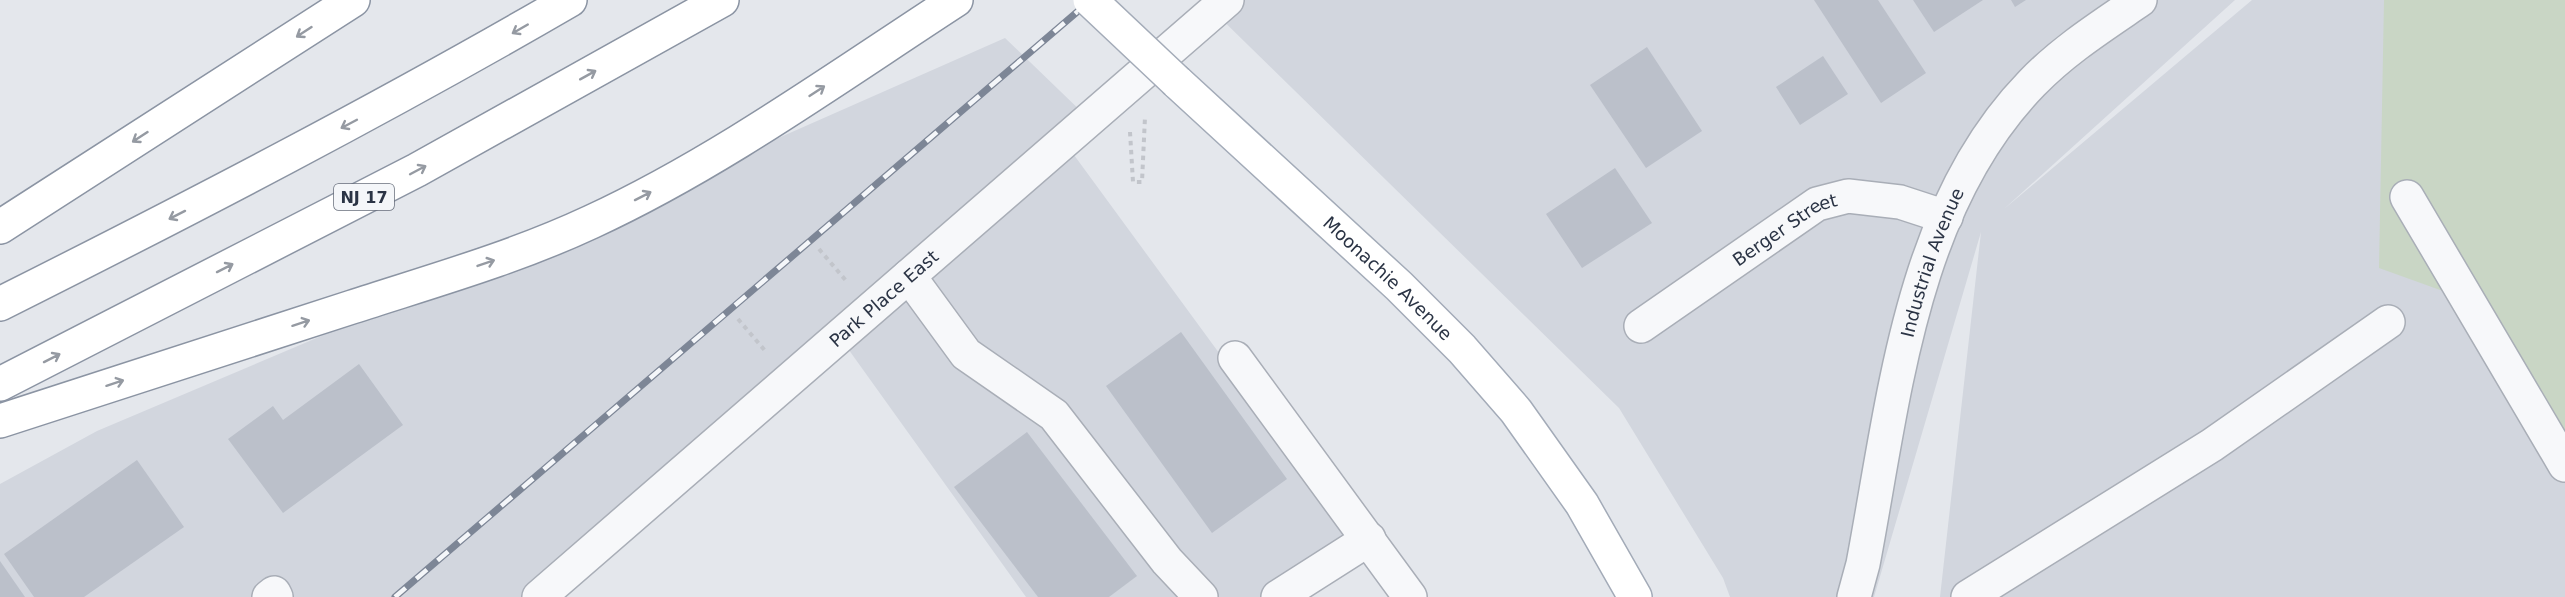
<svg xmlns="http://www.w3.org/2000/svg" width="2565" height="597" font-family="'DejaVu Sans',sans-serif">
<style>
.built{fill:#d2d6de}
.green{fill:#c9d6c5}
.building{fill:#bbc0ca}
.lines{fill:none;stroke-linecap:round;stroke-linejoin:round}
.minor-casing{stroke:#a9aeb7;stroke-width:36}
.major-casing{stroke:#a3abb8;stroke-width:36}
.highway-casing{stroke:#8b94a3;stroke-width:36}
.path{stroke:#c2c5cb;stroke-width:4;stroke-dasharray:4.5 4.5;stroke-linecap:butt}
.minor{stroke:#f7f8fa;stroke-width:33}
.major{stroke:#fff;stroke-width:33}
.highway{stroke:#fff;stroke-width:33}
.rail-casing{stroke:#7d8696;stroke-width:7}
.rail{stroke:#f4f6f9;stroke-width:4.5;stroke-dasharray:14;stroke-linecap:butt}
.major-bridge-casing{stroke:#a3abb8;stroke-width:36;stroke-linecap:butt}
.major-bridge{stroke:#fff;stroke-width:33}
.oneway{stroke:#959aa2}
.labels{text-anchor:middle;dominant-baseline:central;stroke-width:6;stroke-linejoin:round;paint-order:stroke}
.shield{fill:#f4f6f9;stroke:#676e7b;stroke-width:1.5}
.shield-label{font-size:16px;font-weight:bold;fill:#2b3445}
.street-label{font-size:18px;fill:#2b3445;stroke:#f4f6f9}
</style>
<rect width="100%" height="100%" fill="#e4e7ec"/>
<g class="built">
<path d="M1202,0h1033l-231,209 248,-209h313v597h-625l41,-365 -107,365h-144l-7,-19 -104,-170z"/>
<path d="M1005,38l83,80 -25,22 293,400 -85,57h-245l-185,-258 -304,258h-537v-113l97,-53 437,-185z"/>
</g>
<path class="green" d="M2384,0h181v454l-86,-150 -100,-36z"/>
<g class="building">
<path d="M1814,0h64l48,73 -45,30z"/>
<path d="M1913,0h70l-49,32z"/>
<path d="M2011,0h15l-11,7z"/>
<path d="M1647,47l55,84 -56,37 -56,-83z"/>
<path d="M1823,56l25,38 -48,31 -24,-38z"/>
<path d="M1615,168l37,55 -70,45 -36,-54z"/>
<path d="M1181,332l106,147 -75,54 -106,-147z"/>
<path d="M359,364l44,61 -120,88 -55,-74 45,-33 10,14z"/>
<path d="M1027,432l110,144 -28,21h-71l-84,-110z"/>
<path d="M137,460l47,67 -100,70h-50l-30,-43z"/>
<path d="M0,561l25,36h-25z"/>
</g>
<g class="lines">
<g class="minor-casing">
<g id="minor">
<path d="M2407,197l158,268"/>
<path d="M909,276l57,78 88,61 113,146 34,36"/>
<path id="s1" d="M1641,326l176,-122 31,-8 52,6 46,15"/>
<path d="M1235,358l175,239"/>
<path d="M269,597l5,-4 2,4"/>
<path id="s2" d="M539,597l688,-597"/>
<path d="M1278,597l91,-58"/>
<path id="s3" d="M1854,597l9,-33c31,-163 47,-356 169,-481 32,-33 70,-57 108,-83"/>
<path d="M1968,597l244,-152 176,-123"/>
</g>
</g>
<g class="major-casing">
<g id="major">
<path id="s4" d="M1177,82l222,204 63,63 54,62 66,93 53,93"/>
</g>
</g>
<g class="highway-casing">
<g id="highway">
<path d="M0,227l353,-227"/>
<path d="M0,304c193,-97 384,-196 570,-304"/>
<path d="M0,384l417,-214 305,-170"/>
<path d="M0,421c117,-38 234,-76 352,-114 80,-26 162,-49 239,-85 126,-58 248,-146 365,-222"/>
</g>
</g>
<g class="path">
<path d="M1130,132l3,50h9l3,-65"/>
<path d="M819,249l29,34"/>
<path d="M738,319l29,34"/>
</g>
<use href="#minor" class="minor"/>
<use href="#major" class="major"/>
<use href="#highway" class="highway"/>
<g class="rail-casing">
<path id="rail" d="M395,597l696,-597"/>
</g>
<use href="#rail" class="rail"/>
<g class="major-bridge-casing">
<path id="major-bridge" d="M1090,0l87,82"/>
</g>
<use href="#major-bridge" class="major-bridge"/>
</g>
<defs><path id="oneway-shaft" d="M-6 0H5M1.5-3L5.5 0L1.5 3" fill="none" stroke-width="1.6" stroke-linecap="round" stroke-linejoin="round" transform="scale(1.5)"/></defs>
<g class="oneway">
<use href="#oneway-shaft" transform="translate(520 29) rotate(150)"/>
<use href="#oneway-shaft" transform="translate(304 32) rotate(147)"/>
<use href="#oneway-shaft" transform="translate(588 75) rotate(-29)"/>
<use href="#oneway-shaft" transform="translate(817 91) rotate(-33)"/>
<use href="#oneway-shaft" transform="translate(349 124) rotate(152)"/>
<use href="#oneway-shaft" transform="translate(140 137) rotate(147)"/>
<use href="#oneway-shaft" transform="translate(418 170) rotate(-28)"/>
<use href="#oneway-shaft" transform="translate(643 196) rotate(-27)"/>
<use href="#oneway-shaft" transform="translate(177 215) rotate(153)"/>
<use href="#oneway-shaft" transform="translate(486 263) rotate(-19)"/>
<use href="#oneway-shaft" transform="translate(225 268) rotate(-27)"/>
<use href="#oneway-shaft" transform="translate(301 323) rotate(-18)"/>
<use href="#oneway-shaft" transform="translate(52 358) rotate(-27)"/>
<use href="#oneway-shaft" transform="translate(115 383) rotate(-18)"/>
</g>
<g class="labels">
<rect class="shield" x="334" y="184" width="60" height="26" rx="4.5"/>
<g class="shield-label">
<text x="364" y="197">NJ 17</text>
</g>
<g class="street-label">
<text stroke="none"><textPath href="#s1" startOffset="174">Berger Street</textPath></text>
<text stroke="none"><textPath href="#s3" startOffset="344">Industrial Avenue</textPath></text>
<text stroke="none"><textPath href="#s4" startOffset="288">Moonachie Avenue</textPath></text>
<text stroke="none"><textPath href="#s2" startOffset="456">Park Place East</textPath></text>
</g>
</g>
</svg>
